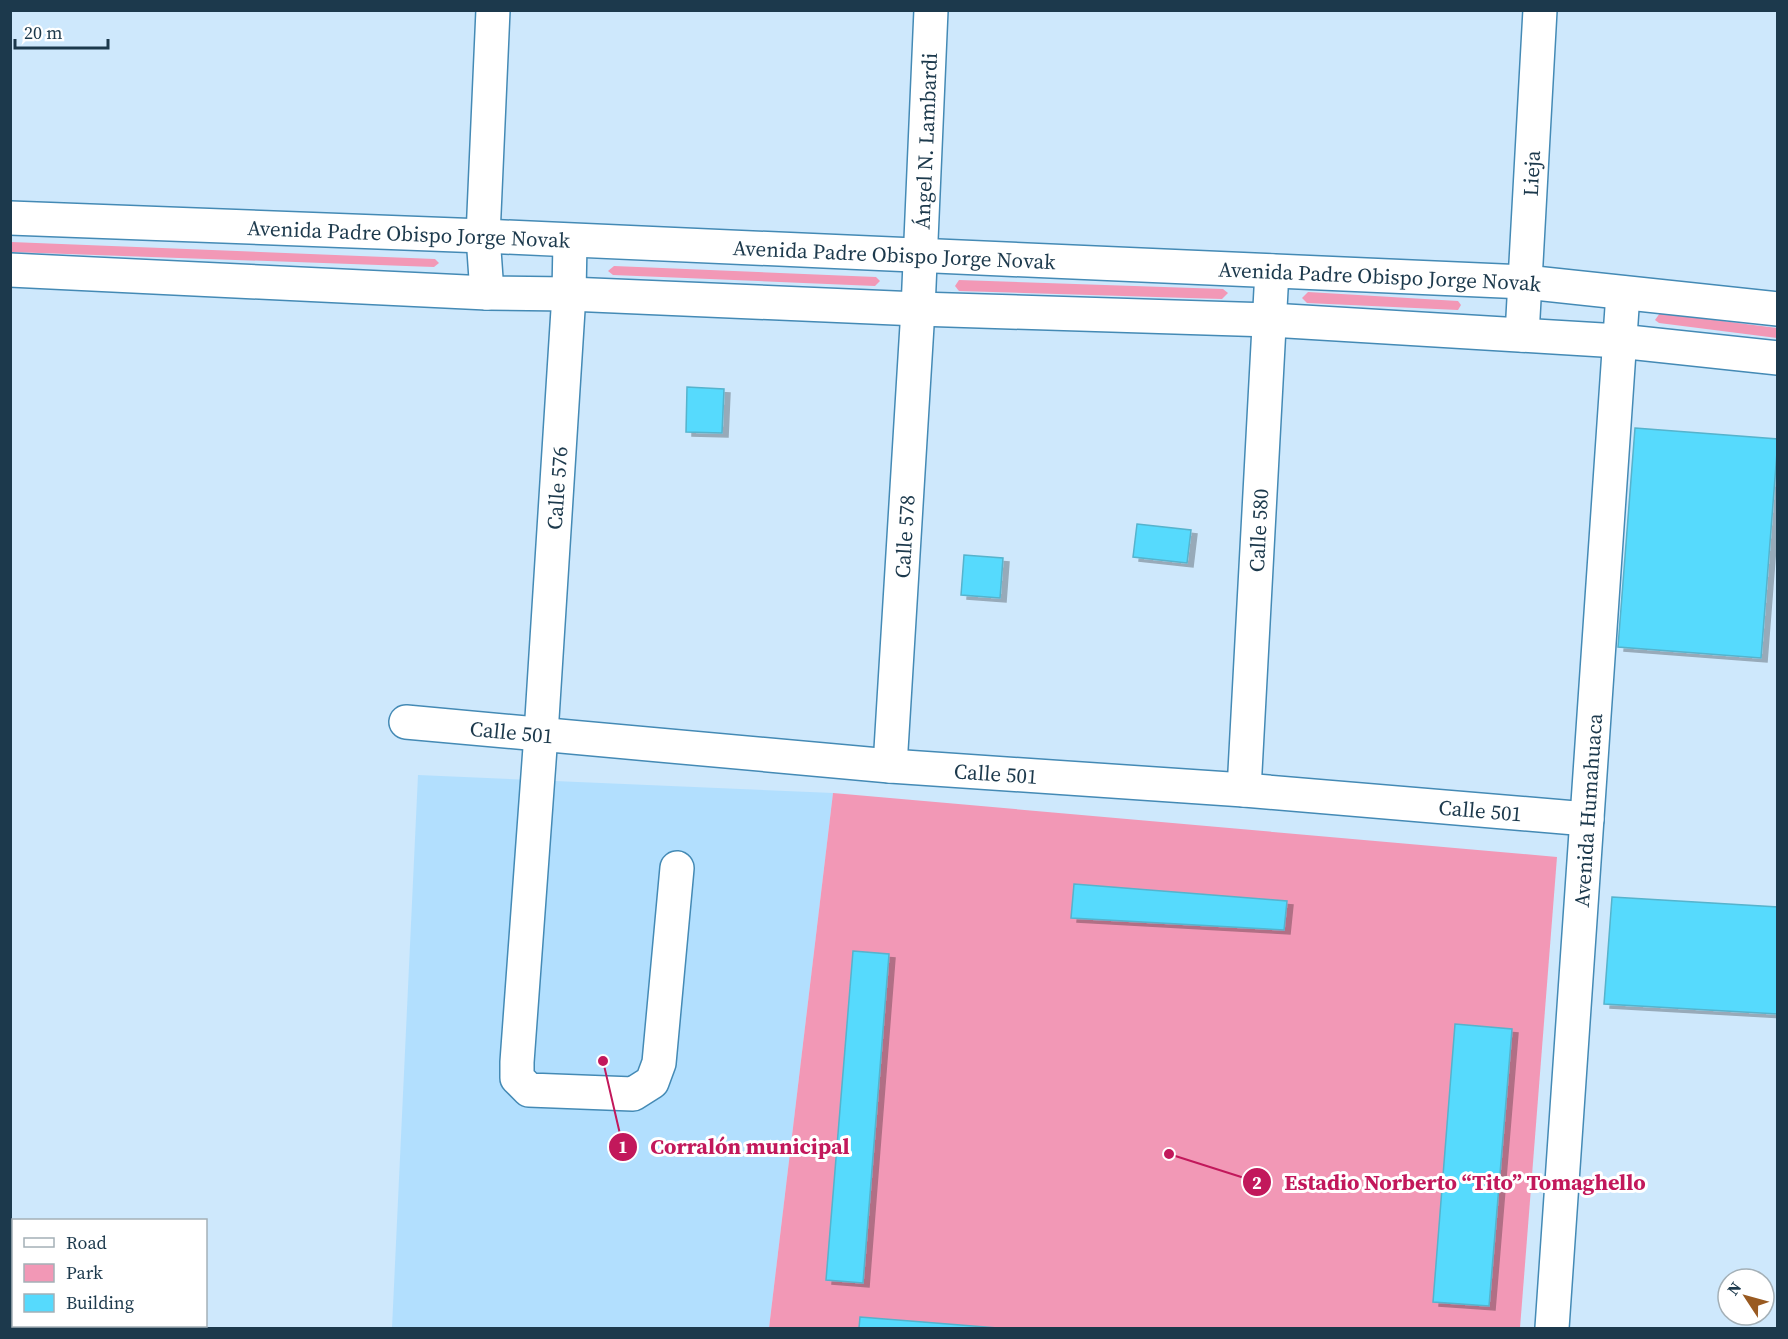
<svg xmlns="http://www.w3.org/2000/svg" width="1788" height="1339" font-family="'Source Serif 4',serif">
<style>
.built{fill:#b2dffe}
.green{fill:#f298b6}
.building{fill:#56dafd;stroke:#55b3cd;stroke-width:1.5;filter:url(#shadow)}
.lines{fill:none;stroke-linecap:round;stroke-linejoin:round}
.minor-casing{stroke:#448ab5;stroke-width:36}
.major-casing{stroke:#448ab5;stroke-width:36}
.minor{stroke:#fff;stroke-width:33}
.major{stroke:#fff;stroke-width:33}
.labels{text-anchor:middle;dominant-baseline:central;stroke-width:6;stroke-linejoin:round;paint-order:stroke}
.street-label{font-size:21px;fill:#1c394c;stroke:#fff}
.leader{fill:none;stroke:#c2185b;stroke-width:2}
.callout-dot{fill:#c2185b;stroke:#fff;stroke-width:2}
.mark-label{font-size:18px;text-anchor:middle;font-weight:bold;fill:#fff}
.callout-label{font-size:22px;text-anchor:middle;font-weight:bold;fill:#c2185b;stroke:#fff;stroke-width:6;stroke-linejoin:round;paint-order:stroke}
</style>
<defs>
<filter id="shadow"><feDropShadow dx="6" dy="4" stdDeviation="0" flood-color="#0004"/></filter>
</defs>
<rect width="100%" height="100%" fill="#cee8fc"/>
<path class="built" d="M418,775l415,18 -64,535h-377z"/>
<g class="green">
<path d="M11,242l424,17 4,4 -5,4 -423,-15z"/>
<path d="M614,266l262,11 4,4 -5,5 -262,-11 -5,-4z"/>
<path d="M959,280l264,9 5,4 -6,6 -263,-8 -4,-5z"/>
<path d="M1308,292l150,9 3,4 -3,5 -151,-7 -5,-5z"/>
<path d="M1660,313l117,15v10l-118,-15 -4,-3z"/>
<path d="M833,793l724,64 -37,471h-751z"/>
</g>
<g class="building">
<path d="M687,387l37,2 -2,44 -36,-1z"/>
<path d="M1635,428l143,11 -17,219 -143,-11z"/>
<path d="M1137,524l54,6 -4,33 -54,-6z"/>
<path d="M964,555l39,3 -3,40 -39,-3z"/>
<path d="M1074,884l213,17 -3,29 -213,-12z"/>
<path d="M1612,897l166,10v107l-174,-10z"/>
<path d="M853,951l36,3 -26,329 -37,-3z"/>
<path d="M1455,1024l57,5 -23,277 -56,-4z"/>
<path d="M860,1317l138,11h-139z"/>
</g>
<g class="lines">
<g class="minor-casing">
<g id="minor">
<path d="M570,241l-1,53 -28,440 -24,328v16l12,12 104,4 19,-12 7,-19 18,-195"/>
<path d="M487,293l-4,-57 10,-226"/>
<path id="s1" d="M1522,335l18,-325"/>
<path id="s2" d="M406,722l484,44 354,24 343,29"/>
<path id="s3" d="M890,766l28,-457 13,-299"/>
<path id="s4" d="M1244,790l28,-519"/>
<path id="s5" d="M1552,1328l71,-1035"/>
</g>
</g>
<g class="major-casing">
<g id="major">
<path id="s6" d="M10,218l473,18 1042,46 253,27"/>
<path d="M10,270l477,23 82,1 349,15 352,11 349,21 159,17"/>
</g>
</g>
<use href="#minor" class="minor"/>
<use href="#major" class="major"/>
</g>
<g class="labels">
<g class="street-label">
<text stroke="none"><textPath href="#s3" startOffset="626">Ángel N. Lambardi</textPath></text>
<text stroke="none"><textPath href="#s1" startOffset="162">Lieja</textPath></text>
<text stroke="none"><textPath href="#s6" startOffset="399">Avenida Padre Obispo Jorge Novak</textPath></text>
<text stroke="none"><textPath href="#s6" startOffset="885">Avenida Padre Obispo Jorge Novak</textPath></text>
<text stroke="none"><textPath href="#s6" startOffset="1371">Avenida Padre Obispo Jorge Novak</textPath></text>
<text transform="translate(557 488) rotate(-86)">Calle 576</text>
<text stroke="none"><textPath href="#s4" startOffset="260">Calle 580</textPath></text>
<text stroke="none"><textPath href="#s3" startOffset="230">Calle 578</textPath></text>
<text stroke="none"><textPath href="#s2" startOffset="106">Calle 501</textPath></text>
<text stroke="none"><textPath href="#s2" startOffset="592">Calle 501</textPath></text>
<text stroke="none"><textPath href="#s2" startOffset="1078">Calle 501</textPath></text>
<text stroke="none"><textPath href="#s5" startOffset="519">Avenida Humahuaca</textPath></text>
</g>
</g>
<path class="leader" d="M603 1061L623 1147M1169 1154L1257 1182"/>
<g class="callout-dot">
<circle cx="603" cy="1061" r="6"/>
<circle cx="1169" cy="1154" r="6"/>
<circle cx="623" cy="1147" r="15"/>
<circle cx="1257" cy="1182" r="15"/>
</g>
<g class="mark-label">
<text x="623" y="1153">1</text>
<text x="1257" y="1189">2</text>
</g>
<g class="callout-label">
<text x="750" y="1154">Corralón municipal</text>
<text x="1465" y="1190">Estadio Norberto “Tito” Tomaghello</text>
</g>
<rect width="1788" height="1339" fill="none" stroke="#1c394c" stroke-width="24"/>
<rect x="12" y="1219" width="195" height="108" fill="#ffffff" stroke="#a4b0b7" stroke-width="1.5"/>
<rect x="24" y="1238" width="30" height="9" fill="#ffffff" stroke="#a4b0b7" stroke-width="1.5"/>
<text x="66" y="1249" font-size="18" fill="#1c394c">Road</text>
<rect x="24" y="1264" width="30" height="18" fill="#f298b6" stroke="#a4b0b7" stroke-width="1.5"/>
<text x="66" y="1279" font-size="18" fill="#1c394c">Park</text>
<rect x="24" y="1294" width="30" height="18" fill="#56dafd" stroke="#a4b0b7" stroke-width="1.5"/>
<text x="66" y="1309" font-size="18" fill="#1c394c">Building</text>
<g transform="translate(1746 1297) rotate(306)"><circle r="28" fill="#ffffff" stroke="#a4b0b7" stroke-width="1.5"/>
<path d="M0-4.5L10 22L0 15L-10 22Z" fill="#995a21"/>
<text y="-9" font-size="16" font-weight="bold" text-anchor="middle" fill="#1c394c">N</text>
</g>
<path d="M15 39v9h93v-9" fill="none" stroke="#1c394c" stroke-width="3"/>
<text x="24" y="39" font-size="18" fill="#1c394c" stroke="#ffffff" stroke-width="4.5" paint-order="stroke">20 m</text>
</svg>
